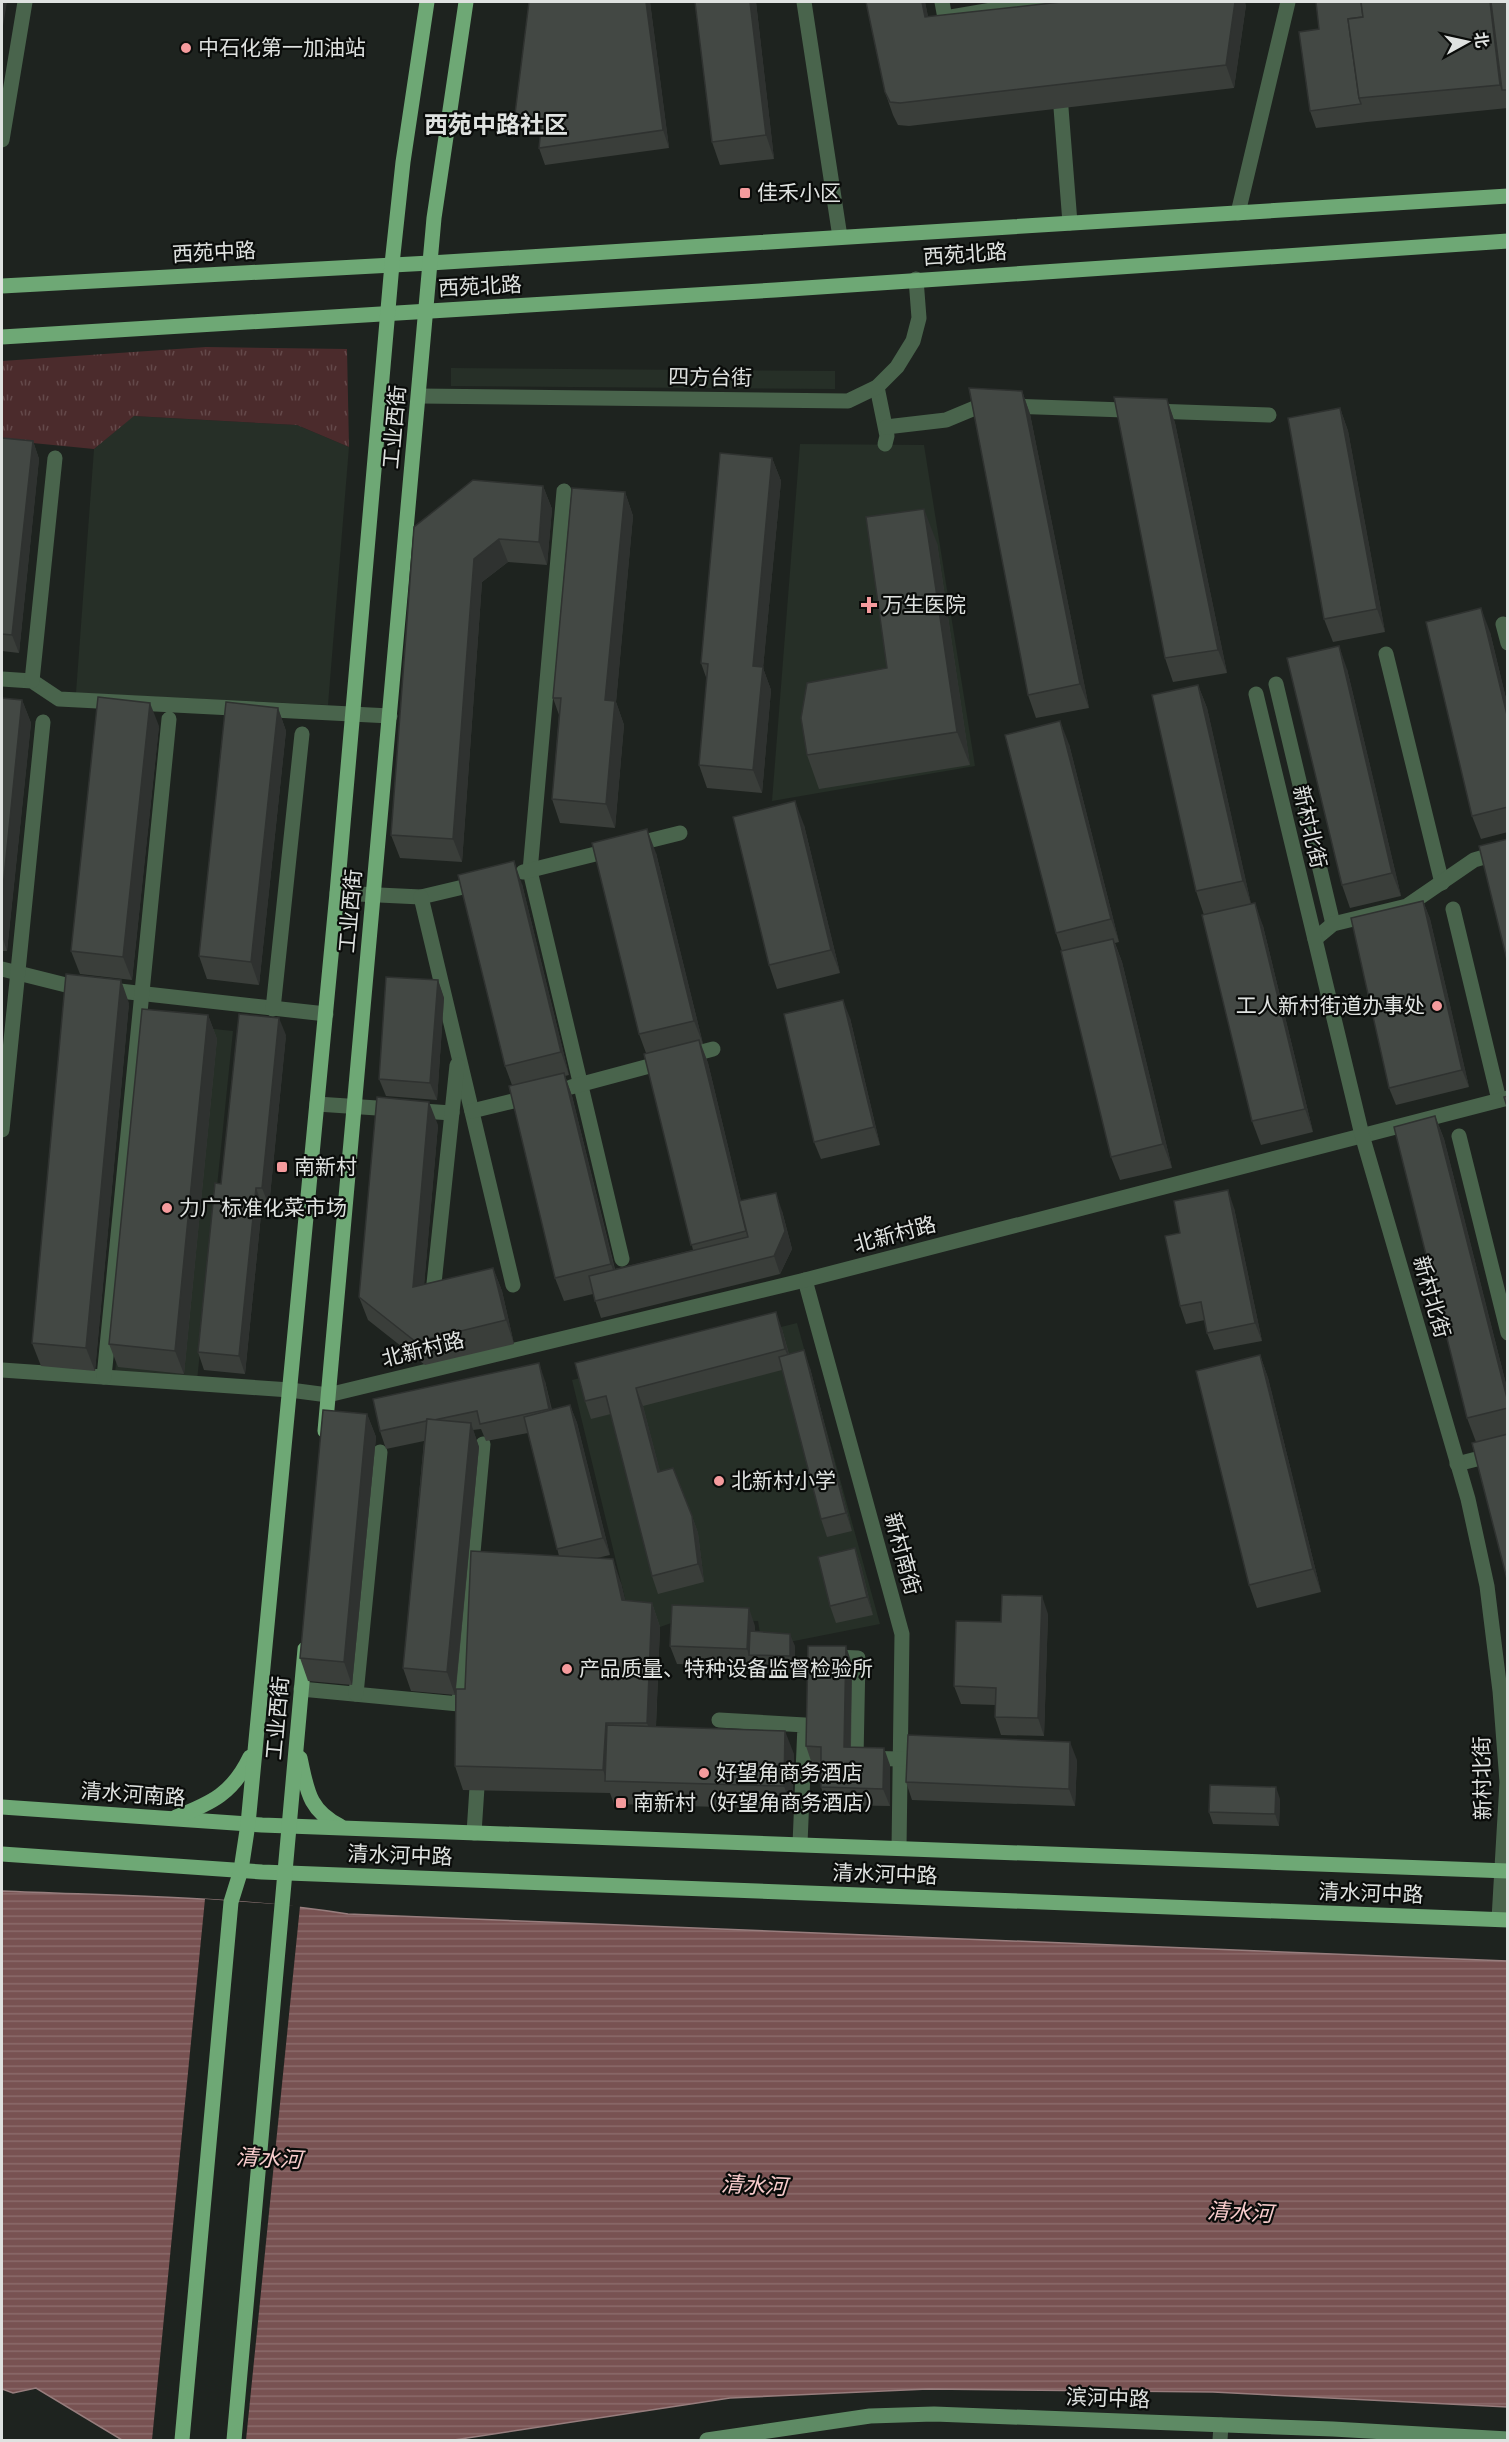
<svg xmlns="http://www.w3.org/2000/svg" width="1509" height="2442" font-family="'Alegreya Sans','Noto Sans SC',sans-serif">
<style>
.built{fill:#262f27}
.park{fill:url(#park-tufts)}
.water{fill:url(#water-rules);stroke:#977d7d;stroke-width:1.5}
.pier{fill:#1e231f}
.lines{fill:none;stroke-linecap:round;stroke-linejoin:round}
.minor{stroke:#49644c;stroke-width:15}
.tertiary{stroke:#49644c;stroke-width:15}
.secondary{stroke:#5e8a64;stroke-width:15}
.primary{stroke:#6ea875;stroke-width:15}
.wall{fill:#3a3e3a;fill-rule:evenodd}
.shaded-wall{fill:#2f3230}
.building{fill:#434844;stroke:#2f3230;stroke-width:1.5}
.poi-dot{fill:#f59b9d;stroke:#0a0c0a;stroke-width:2}
.labels{text-anchor:middle;dominant-baseline:central;stroke-width:4.5;stroke-linejoin:round;paint-order:stroke}
.poi-label{font-size:21px;fill:#dfe2e0;stroke:#0a0c0a;text-anchor:start}
.street-label{font-size:21px;fill:#dfe2e0;stroke:#0a0c0a}
.water-label{font-size:22px;font-style:italic;fill:#f8cccc;stroke:#0a0c0a}
.quarter-label{font-size:24px;font-weight:bold;fill:#dfe2e0;stroke:#0a0c0a}
</style>
<defs>
<pattern id="park-tufts" width="24" height="20" patternUnits="userSpaceOnUse" patternTransform="scale(1.5)"><rect width="24" height="20" fill="#4b2b2c"/><path d="M3 7l-1-3M5 7V3M7 7l1-3M15 17l-1-3M17 17v-4M19 17l1-3" fill="none" stroke="#64494a"/></pattern>
<pattern id="water-rules" width="6" height="5" patternUnits="userSpaceOnUse" patternTransform="scale(1.5)"><rect width="6" height="5" fill="#785252"/><path d="M0 2.5h6" fill="none" stroke="#8b6b6b"/></pattern>
</defs>
<rect width="100%" height="100%" fill="#1e231f"/>
<g class="built">
<path d="M451,368l384,3v18l-384,-3z"/>
<path d="M133,416l164,9 52,22 -21,258 -252,-12 18,-244z"/>
<path d="M800,444l124,1 51,321 -203,35z"/>
<path d="M149,1022l84,9 -36,350 -82,-8z"/>
<path d="M797,1323l83,301 -96,19 -23,-3 -3,-19 -78,-1 -20,7 -29,-4 -59,-243z"/>
</g>
<path class="park" d="M206,347l141,2 2,98 -52,-22 -163,-9 -40,33 -92,-9v-79z"/>
<path class="water" d="M2,1891c115,5 232,5 346,23l1159,47v446l-294,-15 -285,-3 -198,9 -276,42h-332l-86,-52 -23,5 -11,-4z"/>
<path class="pier" d="M205,1899l95,7 -54,534h-94z"/>
<g class="lines">
<g class="minor">
<path d="M942,2l3,16 93,-16"/>
<path d="M1061,108l9,115"/>
<path d="M2,140l23,-138"/>
<path d="M877,387l10,49 -2,8"/>
<path d="M419,396l429,5 29,-14 20,-20 16,-26 6,-23 -3,-39"/>
<path d="M886,427l60,-7 36,-15 287,10"/>
<path d="M564,491l-34,380 92,388"/>
<path d="M1503,624l5,19"/>
<path d="M1386,654l56,229"/>
<path d="M2,679l30,2 27,18 331,17"/>
<path d="M32,681l23,-223"/>
<path d="M1276,684l57,240"/>
<path d="M523,872l157,-39"/>
<path d="M337,893l84,4 59,-14"/>
<path d="M421,897l92,388"/>
<path d="M1453,909l46,191"/>
<path d="M1315,939l18,-15 74,-18 67,-46 34,-10"/>
<path d="M2,969l64,16 260,29"/>
<path d="M273,1009l29,-275"/>
<path d="M571,1087l142,-38"/>
<path d="M317,1104l135,9"/>
<path d="M472,1111l58,-14"/>
<path d="M2,1130l41,-408"/>
<path d="M1459,1136l49,197"/>
<path d="M805,1280l97,354 -3,214"/>
<path d="M441,1291l-8,2 24,-228"/>
<path d="M2,1370l288,20 38,5 477,-115 703,-182"/>
<path d="M104,1377l65,-658"/>
<path d="M1457,1464l51,-13"/>
<path d="M836,1657l22,1 -2,100 45,1"/>
<path d="M301,1689l158,15 24,-260"/>
<path d="M356,1694l24,-242"/>
<path d="M719,1720l86,5 -5,119"/>
<path d="M474,1833l4,-61"/>
<path d="M1220,2440l1,-15"/>
</g>
<g class="tertiary">
<path d="M804,2l36,235"/>
<path d="M1238,213l50,-211"/>
<path d="M1256,694l106,441 106,364 19,87 13,105 7,91 -8,137"/>
</g>
<path class="secondary" d="M707,2440l163,-24 64,-2 399,15 175,10"/>
<g class="primary">
<path d="M2,286l428,-23 1078,-67"/>
<path d="M2,337l773,-47 733,-49"/>
<path d="M325,1431l109,-1213 32,-216"/>
<path d="M300,1758c7,31 8,52 40,68"/>
<path d="M2,1807l260,18 1246,46"/>
<path d="M176,1817c36,-14 57,-24 74,-60"/>
<path d="M2,1854l260,18 1246,48"/>
<path d="M182,2440l49,-538 10,-32 7,-46 89,-931 55,-629 11,-102 24,-160"/>
<path d="M234,2440l71,-791"/>
</g>
</g>
<g class="wall">
<path d="M650,2l19,146 -124,17 -6,-17 1,-13 -19,-4 -6,-17z"/>
<path d="M756,2l18,157 -54,6 -8,-23z"/>
<path d="M866,2h59l3,15 318,-12 -12,83 -325,38 -11,-1 -5,-10 -8,-23z"/>
<path d="M1508,2v106l-141,14 -51,6 -6,-17z"/>
<path d="M1022,391l8,23 59,294 -53,10 -8,-23z"/>
<path d="M1167,399l8,24 52,250 -54,9 -8,-24z"/>
<path d="M1340,408l8,23 37,201 -52,10 -9,-23z"/>
<path d="M2,438l31,3 6,18 -20,194 -17,-2z"/>
<path d="M772,458l9,23 -18,187 8,22 -9,103 -55,-5 -8,-23 8,-85 -6,-17z"/>
<path d="M543,486l9,23 -5,56 -39,-3 -26,20 -20,280 -62,-4 -9,-23 23,-308z"/>
<path d="M625,492l8,24 -17,186 8,23 -9,103 -55,-5 -8,-24 7,-84 -6,-17z"/>
<path d="M937,543l33,222 -151,24 -12,-34 80,-87z"/>
<path d="M1490,632l18,75v125l-27,7 -9,-23z"/>
<path d="M1347,669l54,227 -51,12 -8,-23z"/>
<path d="M1198,685l9,23 44,196 12,22 50,206 -52,13 -9,-24 -48,-206 -8,-24z"/>
<path d="M2,698l20,2 9,23 -24,228h-5z"/>
<path d="M278,708l8,23 -27,254 -52,-6 -8,-23z"/>
<path d="M159,726l-27,254 -52,-6 -9,-23z"/>
<path d="M1069,744l50,198 -4,1 7,19 50,206 -52,12 -9,-23 -49,-206 -6,-18z"/>
<path d="M804,825l36,148 -63,16 -8,-24z"/>
<path d="M656,853l47,191h-2l7,19 33,138 41,10 10,38 -12,25 -179,44 -8,-24 -29,7 -9,-23 -43,-193 -7,-19 17,-182 47,191 -4,1 7,20 43,173 78,-19 -47,-197 -7,-19z"/>
<path d="M1423,901l7,18 39,168 -73,18 -7,-17z"/>
<path d="M438,980l6,18 -7,102 -51,-4 -7,-17z"/>
<path d="M129,1003l-34,368 -54,-5 -9,-23z"/>
<path d="M208,1015l9,24 -33,335 -66,-7 -9,-23z"/>
<path d="M850,1018l30,127 -59,14 -7,-17z"/>
<path d="M286,1035l-17,171 -7,-1 -17,169 -41,-4 -6,-18z"/>
<path d="M1435,1116l9,23 64,253v42l-32,8 -9,-24z"/>
<path d="M438,1125l-14,160 69,-17 9,23 12,53 -89,21 -57,-45 -9,-23z"/>
<path d="M1234,1208l28,133 -48,9 -7,-17 -2,-13 -19,4 -6,-18v-73z"/>
<path d="M782,1329l7,25 21,14 42,163 -25,6 -6,-18 -39,-149 -139,36 17,66 32,44 6,17 6,49 -46,12 -6,-18 -41,-162 -20,5 -6,-18z"/>
<path d="M1260,1355l8,23 53,214 -64,16 -8,-23z"/>
<path d="M545,1381l7,29 18,-5 7,18 33,132 -13,3 24,25 4,17 27,3 8,24 -4,100 138,27 -2,55 -178,-5 -4,-11 -147,-3 -8,-24v-71l-44,-4 -8,-23 21,-227 -38,8 -6,-18zM481,1429l5,12 42,-8 31,123 -94,133h-9l23,-242 -6,-17z"/>
<path d="M367,1414l9,23 -24,248 -44,-4 -8,-23z"/>
<path d="M855,1548l6,18 12,49 -37,8 -6,-17z"/>
<path d="M1048,1614l-4,122 -43,-1 -6,-18v-12l-34,-1 -7,-18 47,-64z"/>
<path d="M755,1626v6l40,14 -1,22 -117,-4 -7,-18z"/>
<path d="M852,1664l-1,83 39,18v41l-63,-1 -6,-18v-23h-9l-6,-18z"/>
<path d="M1077,1760l-2,46 -163,-6 -6,-18z"/>
<path d="M1280,1799l-1,27 -66,-2 -4,-12z"/>
</g>
<g class="shaded-wall">
<path d="M2,2h5l-5,30z"/>
<path d="M646,2h4l19,146 -6,-18z"/>
<path d="M750,2h6l18,157 -8,-24z"/>
<path d="M922,2h3l8,38 -8,-23z"/>
<path d="M1235,2h10l1,3 -12,83 -8,-23z"/>
<path d="M1490,2h6l6,88 -2,-5z"/>
<path d="M1022,391l8,23 59,294 -9,-24z"/>
<path d="M1167,399l8,24 52,250 -9,-23z"/>
<path d="M1340,408l8,23 37,201 -8,-23z"/>
<path d="M33,441l6,18 -20,194 -7,-18z"/>
<path d="M772,458l9,23 -18,187 8,22 -9,103 -9,-23v-104z"/>
<path d="M543,486l9,23 -5,56 -8,-23z"/>
<path d="M625,492l8,24 -17,186 8,23 -9,103 -9,-24 -1,-104z"/>
<path d="M924,509l13,34 33,222 -13,-33z"/>
<path d="M499,539l9,23 -26,20 -20,280 -9,-23 21,-280z"/>
<path d="M1481,608l9,24 18,75v12z"/>
<path d="M1339,646l8,23 54,227 -9,-23z"/>
<path d="M1198,685l9,23 44,196 -8,-23z"/>
<path d="M22,700l9,23 -24,228 -5,-15v-38z"/>
<path d="M150,703l9,23 -27,254 -9,-23z"/>
<path d="M278,708l8,23 -27,254 -8,-23z"/>
<path d="M1060,721l9,23 50,198 -8,-23z"/>
<path d="M795,801l9,24 36,148 -9,-23z"/>
<path d="M647,829l9,24 47,191 -9,-23z"/>
<path d="M514,861l8,23 47,191 -8,-23z"/>
<path d="M1423,901l7,18 39,168 -7,-17z"/>
<path d="M1255,903l8,23 50,206 -8,-23z"/>
<path d="M1113,939l9,23 50,206 -9,-24z"/>
<path d="M121,980l8,23 -34,368 -9,-23z"/>
<path d="M438,980l6,18 -7,102 -7,-17z"/>
<path d="M843,1000l7,18 30,127 -6,-18z"/>
<path d="M208,1015l9,24 -33,335 -9,-23z"/>
<path d="M279,1018l7,17 -17,171 -7,-18z"/>
<path d="M699,1040l9,23 46,192 -8,-24z"/>
<path d="M564,1073l8,23 47,191 -8,-23z"/>
<path d="M429,1102l9,23 -16,185 -9,-23z"/>
<path d="M1435,1116l9,23 64,253v10z"/>
<path d="M256,1188l6,17 -17,169 -6,-18z"/>
<path d="M1228,1190l6,18 28,133 -7,-18z"/>
<path d="M776,1193l6,18 10,38 -12,25 -6,-18z"/>
<path d="M493,1268l9,23 12,53 -8,-24z"/>
<path d="M776,1312l6,17 10,38 -7,-18z"/>
<path d="M804,1350l6,18 42,163 -6,-18z"/>
<path d="M1260,1355l8,23 53,214 -8,-23z"/>
<path d="M539,1363l6,18 10,46 -6,-18z"/>
<path d="M636,1388l7,18 22,84 -7,-18z"/>
<path d="M570,1405l7,18 33,132 -7,-17z"/>
<path d="M367,1414l9,23 -24,248 -8,-23z"/>
<path d="M471,1423l8,24 -24,248 -8,-23z"/>
<path d="M692,1516l6,17 6,49 -6,-18z"/>
<path d="M855,1548l6,18 12,49 -6,-18z"/>
<path d="M613,1559l8,24 10,40 -9,-23z"/>
<path d="M1042,1596l6,18 -4,122 -6,-18z"/>
<path d="M652,1603l8,24 -5,119 -8,-23z"/>
<path d="M749,1608l6,18 -1,29h-5l-2,-6z"/>
<path d="M790,1634l5,12 -1,22 -4,-12z"/>
<path d="M846,1646l6,18 -2,101 -6,-18z"/>
<path d="M606,1723l8,23 -7,35 -4,-11z"/>
<path d="M785,1731l9,23 -2,55 -8,-23z"/>
<path d="M1070,1742l7,18 -2,46 -6,-17z"/>
<path d="M884,1748l6,17v41l-7,-17z"/>
<path d="M1276,1787l4,12 -1,27 -4,-12z"/>
</g>
<g class="building">
<path d="M529,2h117l17,128 -124,18 3,-29 -27,-5z"/>
<path d="M695,2h55l16,133 -54,7z"/>
<path d="M866,2h56l3,15 136,-15h174l-9,63 -326,38 -10,-1 -5,-10z"/>
<path d="M1316,2h45l2,15 -15,2 11,79 2,6 -51,7 -11,-79 20,-3z"/>
<path d="M1361,2h129l10,83 -141,13 -11,-79 15,-2z"/>
<path d="M1491,2h17v88h-6z"/>
<path d="M969,388l53,3 58,293 -52,11z"/>
<path d="M1114,397l53,2 51,251 -53,8z"/>
<path d="M1340,408l37,201 -53,10 -36,-201z"/>
<path d="M2,438l31,3 -21,194 -10,-1z"/>
<path d="M720,453l52,5 -19,208 10,1 -10,103 -54,-5 9,-101 -7,-1z"/>
<path d="M473,480l70,6 -4,56 -40,-3 -25,20 -21,280 -62,-4 23,-308z"/>
<path d="M572,488l53,4 -20,208 10,1 -9,103 -54,-5 9,-101h-8z"/>
<path d="M924,509l33,223 -150,23 -6,-37 6,-35 80,-15 -21,-151z"/>
<path d="M1481,608l27,111v88l-36,9 -46,-194z"/>
<path d="M1339,646l53,227 -50,12 -55,-227z"/>
<path d="M1198,685l45,196 -47,10 -44,-196z"/>
<path d="M98,697l52,6 -27,254 -52,-6z"/>
<path d="M2,698l20,2 -20,198z"/>
<path d="M226,702l52,6 -27,254 -52,-6z"/>
<path d="M1060,721l51,198 -55,14 -51,-198z"/>
<path d="M795,801l36,149 -62,15 -36,-148z"/>
<path d="M647,829l47,192 -55,13 -47,-191z"/>
<path d="M1508,839v125l-29,-118z"/>
<path d="M514,861l47,191 -56,14 -47,-191z"/>
<path d="M1423,901l39,169 -73,18 -38,-170z"/>
<path d="M1255,903l50,206 -53,12 -50,-206z"/>
<path d="M1113,939l50,205 -52,13 -50,-206z"/>
<path d="M66,974l55,6 -35,368 -54,-5z"/>
<path d="M386,977l52,3 -8,103 -51,-4z"/>
<path d="M843,1000l31,127 -60,15 -30,-128z"/>
<path d="M142,1009l66,6 -33,336 -66,-7z"/>
<path d="M239,1014l40,4 -17,170h-6l-17,168 -41,-4 17,-169 6,1z"/>
<path d="M699,1040l47,191 -55,14 -47,-191z"/>
<path d="M564,1073l47,191 -56,14 -46,-192z"/>
<path d="M1508,1096v14l-4,-13z"/>
<path d="M377,1097l52,5 -16,185 80,-19 13,52 -90,22 -57,-45z"/>
<path d="M1435,1116l73,286v6l-41,10 -73,-291z"/>
<path d="M1228,1190l27,133 -48,10 -6,-31 -21,4 -15,-70 15,-3 -6,-32z"/>
<path d="M776,1193l9,38 -11,25 -179,45 -6,-25 159,-39 -9,-36z"/>
<path d="M776,1312l9,37 -149,39 22,84 15,-4 19,48 6,48 -46,12 -46,-180 -21,5 -10,-38z"/>
<path d="M804,1350l42,163 -25,6 -42,-162z"/>
<path d="M1260,1355l53,214 -64,16 -53,-214z"/>
<path d="M539,1363l10,46 -69,15 -3,-13 -43,9 -7,-1 -1,2 -46,10 -7,-32z"/>
<path d="M570,1405l33,133 -46,11 -33,-132z"/>
<path d="M323,1410l44,4 -23,248 -44,-4z"/>
<path d="M427,1419l44,4 -24,249 -44,-4z"/>
<path d="M1508,1434v149l-36,-140z"/>
<path d="M855,1548l12,49 -37,9 -12,-49z"/>
<path d="M471,1551l142,8 9,41 30,3 -5,120h-41l-3,47 -148,-4 1,-77h9z"/>
<path d="M1002,1595l40,1 -4,122 -43,-1 1,-29 -42,-2 2,-65 45,1z"/>
<path d="M672,1605l77,3 -2,41 -77,-3z"/>
<path d="M750,1631l40,3v22l-41,-1z"/>
<path d="M808,1646h38l-2,101 40,1 -1,41 -62,-2v-40l-15,-1z"/>
<path d="M607,1725l178,6 -1,55 -179,-5z"/>
<path d="M908,1735l162,7 -1,47 -163,-7z"/>
<path d="M1210,1785l66,2 -1,27 -66,-2z"/>
</g>
<g class="poi-dot">
<circle cx="186" cy="48" r="6"/>
<rect x="739" y="187" width="12" height="12" rx="3"/>
<path d="M866 596h6v6h6v6h-6v6h-6v-6h-6v-6h6z"/>
<circle cx="1437" cy="1006" r="6"/>
<rect x="276" y="1161" width="12" height="12" rx="3"/>
<circle cx="167" cy="1208" r="6"/>
<circle cx="719" cy="1481" r="6"/>
<circle cx="567" cy="1669" r="6"/>
<circle cx="704" cy="1773" r="6"/>
<rect x="615" y="1797" width="12" height="12" rx="3"/>
</g>
<g class="labels">
<g class="poi-label">
<text x="198" y="48">中石化第一加油站</text>
<text x="757" y="193">佳禾小区</text>
<text x="882" y="605">万生医院</text>
<text x="1425" y="1006" text-anchor="end">工人新村街道办事处</text>
<text x="294" y="1167">南新村</text>
<text x="179" y="1208">力广标准化菜市场</text>
<text x="731" y="1481">北新村小学</text>
<text x="579" y="1669">产品质量、特种设备监督检验所</text>
<text x="716" y="1773">好望角商务酒店</text>
<text x="633" y="1803">南新村（好望角商务酒店）</text>
</g>
<g class="street-label">
<text transform="translate(214 253) rotate(-3)">西苑中路</text>
<text transform="translate(965 255) rotate(-4)">西苑北路</text>
<text transform="translate(480 287) rotate(-3)">西苑北路</text>
<text transform="translate(710 378) rotate(1)">四方台街</text>
<text transform="translate(395 427) rotate(-85)">工业西街</text>
<text transform="translate(1309 827) rotate(77)">新村北街</text>
<text transform="translate(351 911) rotate(-85)">工业西街</text>
<text transform="translate(895 1235) rotate(-15)">北新村路</text>
<text transform="translate(1431 1297) rotate(74)">新村北街</text>
<text transform="translate(423 1350) rotate(-14)">北新村路</text>
<text transform="translate(902 1554) rotate(75)">新村南街</text>
<text transform="translate(278 1718) rotate(-85)">工业西街</text>
<text transform="translate(1483 1778) rotate(-91)">新村北街</text>
<text transform="translate(133 1795) rotate(4)">清水河南路</text>
<text transform="translate(400 1856) rotate(2)">清水河中路</text>
<text transform="translate(885 1875) rotate(2)">清水河中路</text>
<text transform="translate(1371 1894) rotate(2)">清水河中路</text>
<text transform="translate(1108 2399) rotate(2)">滨河中路</text>
</g>
<g class="water-label">
<text transform="translate(269 2159) rotate(3)">清水河</text>
<text transform="translate(754 2186) rotate(3)">清水河</text>
<text transform="translate(1240 2213) rotate(3)">清水河</text>
</g>
<g class="quarter-label">
<text x="496" y="126">西苑中路社区</text>
</g>
</g>
<rect width="1509" height="2442" fill="none" stroke="#dfe2e0" stroke-width="6"/>
<g transform="translate(1467 42) rotate(82)" stroke="#0a0c0a" stroke-width="4.5" paint-order="stroke">
<path d="M0-4.5L10 22L0 15L-10 22Z" fill="#dfe2e0"/>
<text y="-9" font-size="16" font-weight="bold" text-anchor="middle" fill="#dfe2e0">北</text>
</g>
</svg>
